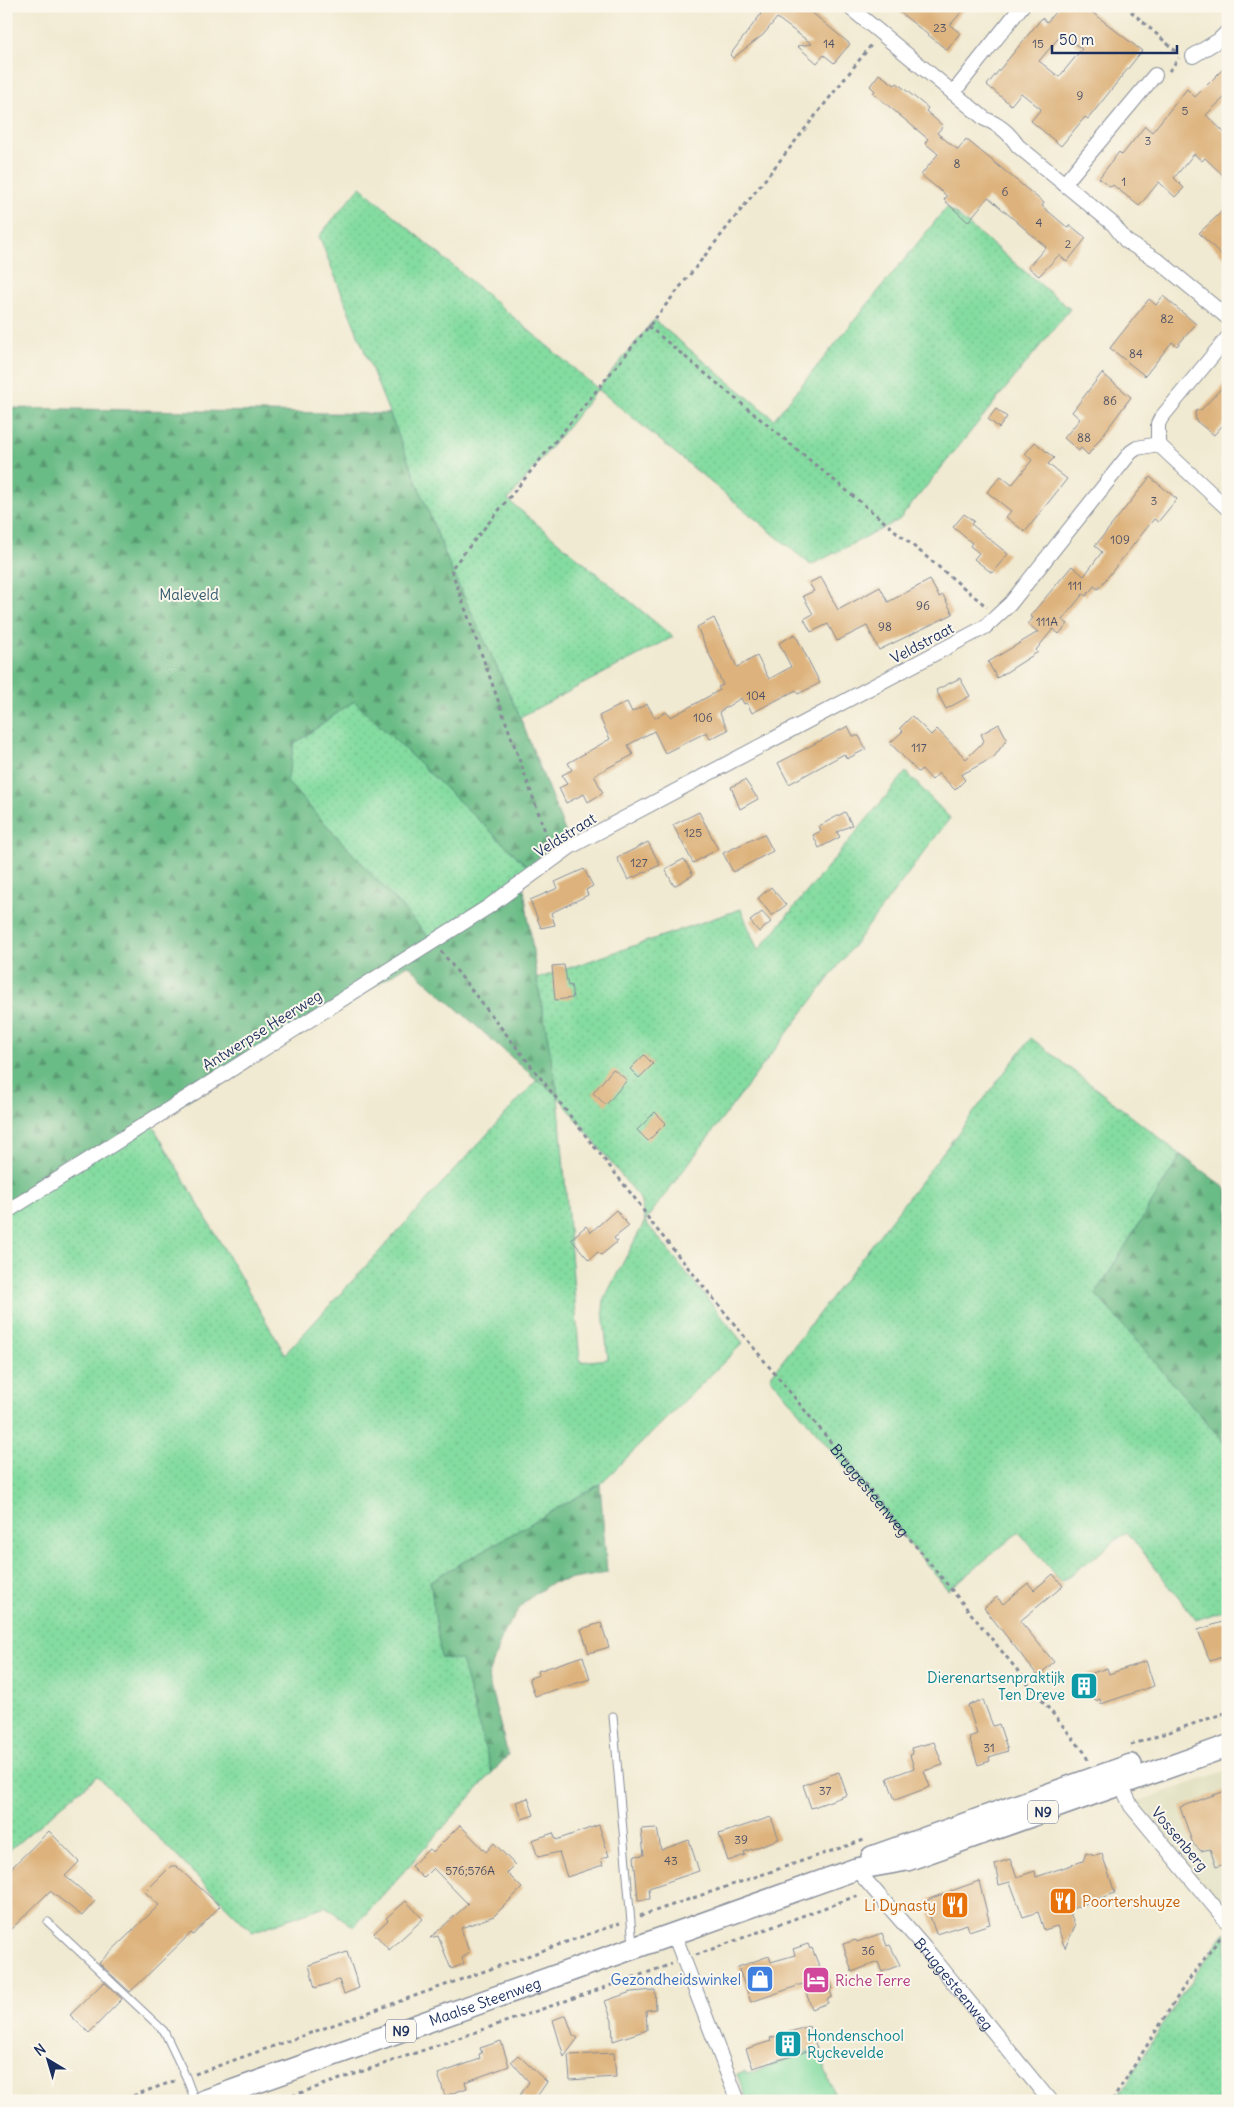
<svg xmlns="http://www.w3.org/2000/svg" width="1234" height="2107" font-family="Delius,sans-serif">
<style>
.built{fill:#deddbb}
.grass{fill:url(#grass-dots);stroke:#50867f;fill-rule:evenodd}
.forest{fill:url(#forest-firs);stroke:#437672}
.park{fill:#84dca0;stroke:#50867f}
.building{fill:#ddb27c;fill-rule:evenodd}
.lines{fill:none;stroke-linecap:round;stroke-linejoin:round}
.lane-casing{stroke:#868c98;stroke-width:9}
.street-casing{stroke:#868c98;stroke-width:16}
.primary-casing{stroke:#868c98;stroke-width:24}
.path{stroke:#868c98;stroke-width:3;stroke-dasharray:4 4;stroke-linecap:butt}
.lane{stroke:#fff;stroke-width:7}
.street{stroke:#fff;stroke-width:14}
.primary{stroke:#fff;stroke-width:21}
.labels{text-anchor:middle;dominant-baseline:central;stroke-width:4;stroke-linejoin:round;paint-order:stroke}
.number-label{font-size:12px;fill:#4c5066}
.shield{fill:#fbf7ec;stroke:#5e6b89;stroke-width:1}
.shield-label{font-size:14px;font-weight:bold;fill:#1b2f5e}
.park-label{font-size:15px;fill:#355a6e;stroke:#fbf7ec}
.street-label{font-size:15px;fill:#1b2f5e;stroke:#fbf7ec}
.culture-label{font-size:15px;fill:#0d838f;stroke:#fbf7ec;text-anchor:end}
.food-label{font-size:15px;fill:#c56008;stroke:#fbf7ec;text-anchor:start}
.shop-label{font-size:15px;fill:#366cbe;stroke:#fbf7ec;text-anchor:end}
.hotel-label{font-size:15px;fill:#b23c85;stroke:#fbf7ec;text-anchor:start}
</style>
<defs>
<pattern id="grass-dots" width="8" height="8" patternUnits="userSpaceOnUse" patternTransform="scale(1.25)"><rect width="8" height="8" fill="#84dca0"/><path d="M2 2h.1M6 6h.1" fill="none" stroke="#71bd8c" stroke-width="1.8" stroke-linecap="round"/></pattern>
<pattern id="forest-firs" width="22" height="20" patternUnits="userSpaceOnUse" patternTransform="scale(1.25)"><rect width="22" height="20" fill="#6bbc86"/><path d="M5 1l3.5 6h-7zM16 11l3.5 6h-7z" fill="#579971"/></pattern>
</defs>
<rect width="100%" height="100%" fill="#fbf7ec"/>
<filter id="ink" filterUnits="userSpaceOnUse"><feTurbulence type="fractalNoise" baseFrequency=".02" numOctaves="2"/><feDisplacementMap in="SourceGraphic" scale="10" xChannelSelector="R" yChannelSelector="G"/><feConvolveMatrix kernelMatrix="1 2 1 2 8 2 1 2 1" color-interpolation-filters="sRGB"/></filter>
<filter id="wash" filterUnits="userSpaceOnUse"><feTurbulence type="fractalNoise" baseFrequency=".0096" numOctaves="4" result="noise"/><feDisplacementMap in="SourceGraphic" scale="20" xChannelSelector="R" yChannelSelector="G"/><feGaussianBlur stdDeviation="1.12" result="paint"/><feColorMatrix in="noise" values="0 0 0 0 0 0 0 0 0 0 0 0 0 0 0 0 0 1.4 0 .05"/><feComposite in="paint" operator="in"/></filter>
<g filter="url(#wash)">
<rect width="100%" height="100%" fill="#f1ead2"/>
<path class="built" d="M1228,1770v146l-87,-104 -4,-10z"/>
<g class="grass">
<path d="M360,187l238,202 56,-69 120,99 173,-212 123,102 -171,211 -88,45 -213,-176 -90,111 165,137 -153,80 -69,-148 -132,-333z"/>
<path d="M354,701l174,166 -12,12 -87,58 -142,-155 7,-38z"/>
<path d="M906,772l44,46 -305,403 98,122 -143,141 -170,97 31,78 31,114 -138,154 -29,-21 -73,26 -155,-156 -91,77v-641l144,-91 135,233 252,-274 20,14 -20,-115 204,-70 17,42zM558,1096l82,103 5,22 -41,78 -1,11 5,49 -28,3z"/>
<path d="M1031,1038l150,117 -85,139 132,153v162l-32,11 -69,-88 -66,50 -42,-50 -71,58 -178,-213z"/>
<path d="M1226,1932l2,169h-113l72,-115z"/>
</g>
<g class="forest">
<path d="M6,408l384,6 61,155 69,148 46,117 -38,33 -174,-166 -60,43 -7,38 142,155 87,-58 8,10 13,90 21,116 -21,-15 -129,-115 -402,247z"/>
<path d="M1181,1155l47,35v257l-132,-153z"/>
<path d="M600,1484l7,89 -56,10 -27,19 -21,31 -15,45 20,77 -16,18 -31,-113 -20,-2 -11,-77z"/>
</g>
<path class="park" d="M817,2048l20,53h-90l-10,-27 8,-3 2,3z"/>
<g id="blocks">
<g class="building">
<path d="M753,6h51l46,38 -16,19 -10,-8 -7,8 -20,-17 15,-2 -35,-26 -14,17 -30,23 -3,-3 31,-41z"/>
<path d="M892,6h75l-17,19 10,8 -13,17z"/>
<path d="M1060,6h24l58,45 -54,68 -3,-2 -24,29 -30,-25 10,-12 -20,-16 -10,12 -24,-20 55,-67 5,4zM1062,34l20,15 -23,28 -20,-16z"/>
<path d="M1228,64v30l-22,21 22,21v44l-23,-22 -3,3 -8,-7 -20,24 10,10 -9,9 -16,-15 -20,24 -26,-21 -2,2 -12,-9 20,-26 3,3 23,-29 7,6 35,-43 8,8z"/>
<path d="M879,74l16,11 2,-2 31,25 -2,3 17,15 -6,7 21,17 8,-11 78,64 -2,3 26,22 2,-3 16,13 -19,24 -8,-7 -20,21 -11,-9 18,-20 -58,-50 -20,25 -24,-22 3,-4 -26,-21 17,-21 -13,-11 3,-4 -55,-46 2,-2 -5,-5z"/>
<path d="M1228,206v55l-29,-28z"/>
<path d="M1163,296l33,28 -19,22 -5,-4 -27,34 -35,-28 39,-49 7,6z"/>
<path d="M1102,373l29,24 -43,58 -7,-7 -2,3 -15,-13 16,-19 -8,-7z"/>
<path d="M1228,381v38l-14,16 -18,-14 -1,-10 6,-1z"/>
<path d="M996,409l11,8 -8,11 -11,-9z"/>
<path d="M1035,442l19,16 -6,6 19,15 -42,53 -19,-15 5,-6 -24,-19 14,-16 11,9 20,-25 -7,-6z"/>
<path d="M1150,477l27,22 -19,23 -4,-3 -56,70 -4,-3 -8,10 -3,-2 -21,26 6,4 -9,10 -6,-5 -17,21 2,2 -41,26 -9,-16 50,-30 -10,-8 5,-6 -3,-2 42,-50 12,10 18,-24 -7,-6z"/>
<path d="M964,514l10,7 -3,3 37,30 -16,19 -18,-14 5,-6 -9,-7 2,-3 -19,-16z"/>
<path d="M821,577l17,33 42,-23 8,15 42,-22 9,17 4,-2 10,19 -74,36 -12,-24 -30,15 -9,-17 -17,8 -7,-13 9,-5 -10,-18 11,-5 -5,-8z"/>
<path d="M714,618l23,49 20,-11 12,23 22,-12 -12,-24 16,-9 25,49 -22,11 -2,-4 -44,23 -5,-10 -3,1 -3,-6 -22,14 9,18 -18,9 -3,-7 -42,21 -11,-22 -26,14 5,10 -39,20 9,18 -15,9 -4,-8 -18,9 -7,-15 8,-4 -5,-9 10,-5 -4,-7 42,-24 -11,-23 28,-14 5,10 15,-8 8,14 11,-6 5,5 49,-27 -2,-3 5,-2 -26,-58z"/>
<path d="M960,678l10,18 -24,13 -10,-19z"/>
<path d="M912,716l19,19 6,-6 29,30 18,-18 -3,-7 18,-10 8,15 -13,18 -33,18 4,5 -10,10 -16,-17 -7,7 -10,-11 -4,3 -28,-29 13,-12 -3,-3z"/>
<path d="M848,726l5,10h6l7,13 -19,10 -3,-5 -55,30 -11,-21z"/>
<path d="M745,780l13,19 -18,10 -9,-22z"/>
<path d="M699,812l19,37 -25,14 -20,-38z"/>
<path d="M845,812l7,13 -15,7 3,5 -21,11 -6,-13 8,-4 -2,-5z"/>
<path d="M764,834l9,17 -40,21 -10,-19z"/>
<path d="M648,842l12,23 -32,15 -11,-22z"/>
<path d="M684,859l9,16 -19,11 -9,-17z"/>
<path d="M584,869l9,17 -7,4 2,5 -37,18 4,12 -14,3 -11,-28 28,-12 -3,-6z"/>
<path d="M771,887l15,18 -14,11 -14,-18z"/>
<path d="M762,912l9,10 -12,10 -9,-11z"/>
<path d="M564,965l4,21 3,-1 2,13 -18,2 -3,-34z"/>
<path d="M644,1055l9,9 -14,14 -9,-9z"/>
<path d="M613,1069l14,11 -21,25 -13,-12z"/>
<path d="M655,1112l11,11 -18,18 -11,-11z"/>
<path d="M616,1210l13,16 -15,12 3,4 -16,13 -3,-3 -9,8 -18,-21 15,-13 5,6z"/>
<path d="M1053,1574l10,12 -43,35 34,41 -16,14 -54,-68 13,-11 6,7 25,-21 6,7z"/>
<path d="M1228,1620v35l-18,6 -12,-31z"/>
<path d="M601,1623l8,24 -20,6 -8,-24z"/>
<path d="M583,1656l7,23 -55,17 -6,-18 10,-3 -1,-4z"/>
<path d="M1146,1661l8,25 -53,18 -1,-5 -5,2 -3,-8 -14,5 -6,-18 35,-12 2,6z"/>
<path d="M983,1700l10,26 6,-2 9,27 -19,6 1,4 -12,4 -9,-28 8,-3 -9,-29z"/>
<path d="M934,1742l9,23 -19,6 6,16 -35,13 -8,-22 27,-10 -4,-13 3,-1 -2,-6z"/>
<path d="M839,1772l8,23 -36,13 -8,-23z"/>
<path d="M1228,1790v73l-12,4 -6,-18 -9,2 -8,-7 -13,-37z"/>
<path d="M528,1798l6,17 -12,4 -6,-17z"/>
<path d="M771,1817l8,22 -35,13 1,3 -17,6 -9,-27z"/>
<path d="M460,1825l26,27 8,-9 21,22 -8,8 15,15 -28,28 -33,12 8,24 -7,6 2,6 -13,5 -13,-33 -8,2 38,-34 -35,-36 -10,10 -12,-12 18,-17 4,3z"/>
<path d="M599,1825l10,31 -8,3 2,6 -36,12 -8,-25 -21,5 -6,-17 21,-7 3,7z"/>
<path d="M657,1828l4,22 28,-10 10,31 -50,17 1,11 -12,1 -4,-44 10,-1 -3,-26z"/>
<path d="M49,1831l30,31 -14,14 30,25 -13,15 -32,-25 -44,43v-61z"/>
<path d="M1086,1853l9,3 7,-2 13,39 -46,17 6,16 -10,22 -8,-22 -13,4 -6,-18 -15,5 -13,-35 -11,3 -4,-21 15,-5 7,18 18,-6 1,6 47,-16z"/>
<path d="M171,1866h5l44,40 -27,29 -2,-2 -61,59 -31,-29 60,-58 -14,-13z"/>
<path d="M979,1881l11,43 -21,7 -2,-7 -31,10 -8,-24 -4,-2 5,-9z"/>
<path d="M406,1901l17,18 -34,31 -15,-17 14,-13 -2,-2z"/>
<path d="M882,1933l5,13 3,-1 10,20 -18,7 -4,-10 -26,10 -9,-28 13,-4 1,2z"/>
<path d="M808,1944l2,5 2,-1 9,23 5,-2 7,20 -3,1 2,7 -5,2 1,4 -16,6 -9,-25 -52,18 -13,-35 31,-11 2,6 24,-7 -2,-6z"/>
<path d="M347,1952l12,36 -15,6 -5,-14 -24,8 -6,-23z"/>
<path d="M104,1982l18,17 -33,34 -19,-18z"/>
<path d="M655,1990l1,19 -10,1 1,20 -34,11 -1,-20 -7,-20 26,-9z"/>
<path d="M566,2015l7,20 5,3 -14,19 -11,-37z"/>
<path d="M809,2026l8,22 -64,20 -7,-19 25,-8 -1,-3z"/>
<path d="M501,2041l8,25 -44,16 2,6 -22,8 -7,-22 42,-15 -1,-5 3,-1 -2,-5z"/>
<path d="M614,2053l2,24 -46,3 -2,-25z"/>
<path d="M518,2055l29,27 -13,19h-5l-9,-6 9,-13 -18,-21z"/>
</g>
</g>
</g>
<g filter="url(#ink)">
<use href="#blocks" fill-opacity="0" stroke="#868c98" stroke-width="1"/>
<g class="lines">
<g class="lane-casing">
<g id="lane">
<path d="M613,1716l20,229"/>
<path d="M48,1922l116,109 22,46 9,24"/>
</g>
</g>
<g class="street-casing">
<g id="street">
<path d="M848,6l137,113c15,6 24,14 33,27l95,78 13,17 34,21 68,56"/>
<path d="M1193,56l26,-16 9,-9"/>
<path d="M953,93l69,-87"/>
<path d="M1064,184l91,-109"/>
<path d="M1158,444v-20l3,-6 67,-81"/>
<path d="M1158,444l70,65"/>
<path d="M6,1212l482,-305 82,-60 415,-220 25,-23 121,-152 6,-4 21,-4"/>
<path d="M1118,1778l13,28 97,117"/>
<path id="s2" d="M856,1869l74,85 120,147"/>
<path d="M674,1934l64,167"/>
</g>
</g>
<g class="primary-casing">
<g id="primary">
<path d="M872,1857l259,-92"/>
<path id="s3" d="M204,2101l652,-232 51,-9 321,-114"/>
</g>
</g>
<g class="path">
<path d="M1125,6l54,48"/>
<path d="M1169,71l10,-13"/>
<path d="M648,326l339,281"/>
<path d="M550,845l-99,-276 203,-249 218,-276"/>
<path id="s1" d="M441,951l199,254 10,16 435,532 3,8"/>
<path d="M1131,1745l97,-33"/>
<path d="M640,1916l224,-76"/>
<path d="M696,1955l163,-60"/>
<path d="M195,2074l425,-151"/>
<path d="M118,2101l59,-21"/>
<path d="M277,2101l395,-137"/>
<path d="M1112,2101l73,-116 37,-50"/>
</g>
<use href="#lane" class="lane"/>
<use href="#street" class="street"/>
<use href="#primary" class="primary"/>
</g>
</g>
<defs>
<g id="building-square" transform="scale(1.4375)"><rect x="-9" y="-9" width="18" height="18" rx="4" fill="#0f9aa8" stroke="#fbf7ec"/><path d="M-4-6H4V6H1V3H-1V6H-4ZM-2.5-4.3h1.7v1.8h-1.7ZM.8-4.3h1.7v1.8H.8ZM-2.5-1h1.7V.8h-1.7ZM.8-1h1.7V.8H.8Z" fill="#fff"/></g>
<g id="restaurant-square" transform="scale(1.4375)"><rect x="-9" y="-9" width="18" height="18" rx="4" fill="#e8710a" stroke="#fbf7ec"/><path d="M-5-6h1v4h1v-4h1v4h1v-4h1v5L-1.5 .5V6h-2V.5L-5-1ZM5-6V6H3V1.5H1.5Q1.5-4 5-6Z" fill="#fff"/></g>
<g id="shop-square" transform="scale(1.4375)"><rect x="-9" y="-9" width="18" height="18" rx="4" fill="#3f7fe0" stroke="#fbf7ec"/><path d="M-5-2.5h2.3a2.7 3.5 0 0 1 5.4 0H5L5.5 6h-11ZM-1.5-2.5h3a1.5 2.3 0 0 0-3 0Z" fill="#fff"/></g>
<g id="hotel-square" transform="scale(1.4375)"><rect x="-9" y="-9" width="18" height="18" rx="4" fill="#d1479c" stroke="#fbf7ec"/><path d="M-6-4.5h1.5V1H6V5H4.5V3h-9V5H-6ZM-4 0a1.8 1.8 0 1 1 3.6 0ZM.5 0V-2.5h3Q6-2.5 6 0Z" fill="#fff"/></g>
</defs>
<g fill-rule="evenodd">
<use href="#building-square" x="1084" y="1686"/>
<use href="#restaurant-square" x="1063" y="1901"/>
<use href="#restaurant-square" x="955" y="1905"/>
<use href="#shop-square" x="760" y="1979"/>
<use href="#hotel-square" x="816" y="1980"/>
<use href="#building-square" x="788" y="2044"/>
</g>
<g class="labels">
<g class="number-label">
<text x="940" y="27">23</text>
<text x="829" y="43">14</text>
<text x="1038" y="43">15</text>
<text x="1080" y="95">9</text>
<text x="1185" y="110">5</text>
<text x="1148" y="140">3</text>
<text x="957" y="163">8</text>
<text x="1124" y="181">1</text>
<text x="1005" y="191">6</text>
<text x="1039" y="222">4</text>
<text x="1068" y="243">2</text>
<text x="1167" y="318">82</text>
<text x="1136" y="353">84</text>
<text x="1110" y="400">86</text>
<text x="1084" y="437">88</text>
<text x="1154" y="500">3</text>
<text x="1120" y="539">109</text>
<text x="1075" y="585">111</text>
<text x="923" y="605">96</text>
<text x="1047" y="621">111A</text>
<text x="885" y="626">98</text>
<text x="756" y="695">104</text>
<text x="703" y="717">106</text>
<text x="919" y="747">117</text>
<text x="693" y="832">125</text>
<text x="639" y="862">127</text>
<text x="989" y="1747">31</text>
<text x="825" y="1790">37</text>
<text x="741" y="1839">39</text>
<text x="671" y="1860">43</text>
<text x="470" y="1870">576;576A</text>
<text x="868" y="1950">36</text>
</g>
<g class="shield">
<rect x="1028" y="1800.5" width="30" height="23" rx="4"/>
<rect x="386" y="2019.5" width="30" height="23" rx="4"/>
</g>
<g class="shield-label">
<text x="1043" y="1812">N9</text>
<text x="401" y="2031">N9</text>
</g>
<g class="park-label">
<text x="189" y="594">Maleveld</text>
</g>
<g class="street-label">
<text transform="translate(922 643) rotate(-28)">Veldstraat</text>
<text transform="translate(565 835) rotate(-32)">Veldstraat</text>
<text transform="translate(262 1030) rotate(-32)">Antwerpse Heerweg</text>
<text stroke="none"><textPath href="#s1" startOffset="689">Bruggesteenweg</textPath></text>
<text transform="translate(1180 1839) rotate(50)">Vossenberg</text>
<text stroke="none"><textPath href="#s2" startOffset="151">Bruggesteenweg</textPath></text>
<text stroke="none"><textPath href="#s3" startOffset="298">Maalse Steenweg</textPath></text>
</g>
<g class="culture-label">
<text x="1065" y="1677">Dierenartsenpraktijk<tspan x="1065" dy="17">Ten Dreve</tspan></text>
<text x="807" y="2035" text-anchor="start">Hondenschool<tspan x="807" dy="17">Ryckevelde</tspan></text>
</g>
<g class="food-label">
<text x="1082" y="1901">Poortershuyze</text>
<text x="936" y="1905" text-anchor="end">Li Dynasty</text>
</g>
<g class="shop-label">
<text x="741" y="1979">Gezondheidswinkel</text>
</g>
<g class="hotel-label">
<text x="835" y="1980">Riche Terre</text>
</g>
</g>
<rect width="1234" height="2107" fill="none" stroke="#fbf7ec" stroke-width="25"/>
<g transform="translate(48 2060) rotate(322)" stroke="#fbf7ec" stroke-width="4" paint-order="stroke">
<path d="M0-4L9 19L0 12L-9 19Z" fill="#1b2f5e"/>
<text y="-8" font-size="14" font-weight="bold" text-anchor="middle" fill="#1b2f5e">N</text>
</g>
<path d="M1052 45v8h125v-8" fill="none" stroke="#1b2f5e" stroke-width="2.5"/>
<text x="1059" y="45" font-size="15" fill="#1b2f5e" stroke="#fbf7ec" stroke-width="4" paint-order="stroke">50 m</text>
</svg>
